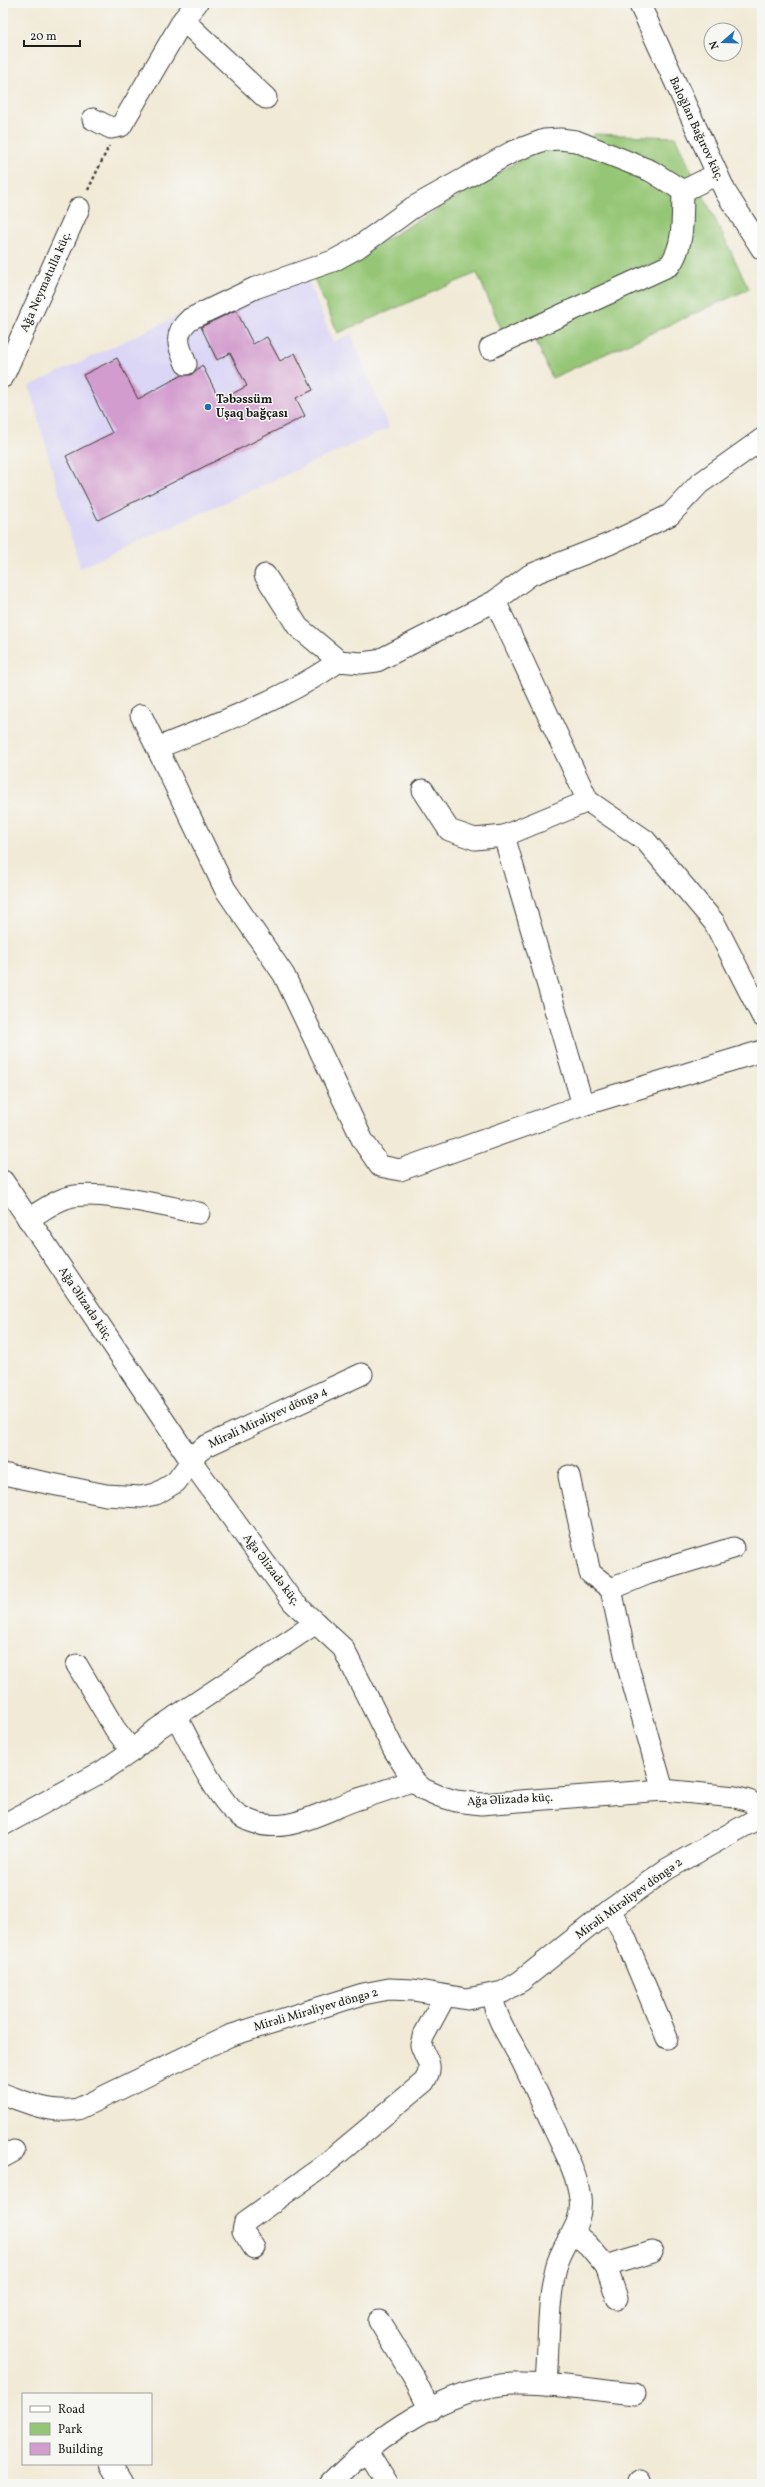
<svg xmlns="http://www.w3.org/2000/svg" width="765" height="2487" font-family="Vollkorn,serif">
<style>
.built{fill:#dbd6f6}
.green{fill:#95c675;stroke:#587148}
.building{fill:#d39cce}
.lines{fill:none;stroke-linecap:round;stroke-linejoin:round}
.minor-casing{stroke:#3c3b38;stroke-width:23}
.path{stroke:#3c3b38;stroke-width:2.5;stroke-dasharray:3 3;stroke-linecap:butt}
.minor{stroke:#fff;stroke-width:21}
.poi-dot{fill:#1f6fb2;stroke:#f6f6f2;stroke-width:1.5}
.labels{text-anchor:middle;dominant-baseline:central;stroke-width:3;stroke-linejoin:round;paint-order:stroke}
.street-label{font-size:12px;fill:#1c1c1c;stroke:#f6f6f2}
.poi-label{font-size:12px;font-weight:bold;fill:#1c1c1c;stroke:#f6f6f2;text-anchor:start}
</style>
<rect width="100%" height="100%" fill="#f6f6f2"/>
<filter id="ink" filterUnits="userSpaceOnUse"><feTurbulence type="fractalNoise" baseFrequency=".025" numOctaves="2"/><feDisplacementMap in="SourceGraphic" scale="8" xChannelSelector="R" yChannelSelector="G"/><feConvolveMatrix kernelMatrix="1 2 1 2 8 2 1 2 1" color-interpolation-filters="sRGB"/></filter>
<filter id="wash" filterUnits="userSpaceOnUse"><feTurbulence type="fractalNoise" baseFrequency=".012" numOctaves="4" result="noise"/><feDisplacementMap in="SourceGraphic" scale="16" xChannelSelector="R" yChannelSelector="G"/><feGaussianBlur stdDeviation="0.9" result="paint"/><feColorMatrix in="noise" values="0 0 0 0 0 0 0 0 0 0 0 0 0 0 0 0 0 1.4 0 .05"/><feComposite in="paint" operator="in"/></filter>
<g filter="url(#wash)">
<rect width="100%" height="100%" fill="#f1ead7"/>
<path class="built" d="M301,263l32,79 18,-8 38,94 -309,140 -51,-182 222,-104z"/>
<path class="green" d="M594,134l81,3 74,152 -197,89 -23,-54 -25,11 -27,-62 -139,60 -25,-57 40,-17 184,-109 17,-2 33,8z"/>
<g id="blocks">
<path class="building" d="M236,310l17,34 14,-7 13,24 15,-8 18,37 -17,8 9,18 -207,104 -32,-64 46,-23 -29,-58 34,-17 21,41 44,-24h9l11,-10 18,35 27,-14 -17,-33 -13,7 -16,-33z"/>
</g>
</g>
<g filter="url(#ink)">
<use href="#blocks" fill-opacity="0" stroke="#3c3b38" stroke-width="1"/>
<g class="lines">
<g class="minor-casing">
<g id="minor">
<path d="M639,3l87,190 36,56"/>
<path d="M183,20l83,78"/>
<path d="M93,119l18,9 10,-2 62,-106 14,-17"/>
<path d="M490,348l180,-83c15,-21 12,-49 13,-74"/>
<path d="M186,364c-8,-20 -13,-30 4,-45l65,-31 78,-27 24,-13 55,-40 100,-56 32,-12 16,-1 16,2 75,30 32,20 34,-17"/>
<path d="M3,377l76,-169"/>
<path d="M265,575l33,52 41,34"/>
<path d="M495,601l93,200 57,39 69,82 48,94"/>
<path d="M141,715l84,174 59,86 79,166 17,25 20,4 183,-65 179,-54"/>
<path d="M157,748c59,-24 131,-50 182,-87l22,2 16,-2 118,-60 35,-26 79,-31 61,-29 29,-31 63,-45"/>
<path d="M423,790l26,40 26,9 29,-3 84,-35"/>
<path d="M504,836l79,269"/>
<path d="M3,1181l188,280 102,141 50,46 51,102 19,30 10,9 16,7 17,5 25,3 182,-14 72,7 14,4 13,9"/>
<path d="M28,1219c12,-7 25,-17 38,-21 29,-10 101,9 133,15"/>
<path d="M3,1474l103,21 35,2 15,-3 20,-12 22,-30 8,-6 156,-72"/>
<path d="M569,1476l21,97 21,16 16,74 36,127"/>
<path d="M611,1589l36,-15 86,-26"/>
<path d="M77,1665l38,64 17,22"/>
<path d="M176,1716c13,24 42,87 64,100 40,24 78,-3 115,-16 20,-6 39,-12 58,-20"/>
<path d="M3,1825l100,-54 29,-20 25,-22 159,-106"/>
<path d="M610,1910l14,25 43,103"/>
<path d="M492,1996c5,25 18,43 30,65 10,21 20,42 30,63 10,23 25,48 28,74 4,28 -18,44 -24,70 -9,37 -7,79 -10,117"/>
<path d="M3,2094c26,9 47,20 75,15l151,-73 134,-42 26,-5 24,1 54,9 36,-7 18,-11 89,-71 57,-41 95,-53"/>
<path d="M3,2157l11,-6"/>
<path d="M574,2233l14,12 18,21 46,-14"/>
<path d="M254,2248l-11,-17 2,-9 77,-55 102,-85c11,-17 2,-21 -3,-37l2,-8 22,-41"/>
<path d="M606,2266l11,32"/>
<path d="M379,2321l34,55 17,34"/>
<path d="M366,2450l21,34"/>
<path d="M110,2464l12,20"/>
<path d="M639,2481l1,3"/>
<path d="M330,2484c45,-46 117,-98 184,-100 40,-1 81,6 121,10"/>
</g>
</g>
<path class="path" d="M88,190l21,-44"/>
<use href="#minor" class="minor"/>
</g>
</g>
<circle class="poi-dot" cx="208" cy="407" r="4"/>
<g class="labels">
<g class="street-label">
<text transform="translate(696 129) rotate(65)">Baloğlan Bağırov küç.</text>
<text transform="translate(46 282) rotate(-66)">Ağa Neymətulla küç.</text>
<text transform="translate(85 1304) rotate(56)">Ağa Əlizadə küç.</text>
<text transform="translate(268 1418) rotate(-25)">Mirəli Mirəliyev döngə 4</text>
<text transform="translate(271 1570) rotate(53)">Ağa Əlizadə küç.</text>
<text transform="translate(510 1800) rotate(-3)">Ağa Əlizadə küç.</text>
<text transform="translate(629 1899) rotate(-36)">Mirəli Mirəliyev döngə 2</text>
<text transform="translate(316 2010) rotate(-16)">Mirəli Mirəliyev döngə 2</text>
</g>
<g class="poi-label">
<text x="216" y="400">Təbəssüm<tspan x="216" dy="14">Uşaq bağçası</tspan></text>
</g>
</g>
<rect width="765" height="2487" fill="none" stroke="#f6f6f2" stroke-width="16"/>
<rect x="22" y="2393" width="130" height="72" fill="#f6f6f2" stroke="#9f9f9c"/>
<rect x="30" y="2406" width="20" height="6" fill="#ffffff" stroke="#9f9f9c"/>
<text x="58" y="2413" font-size="12" fill="#1c1c1c">Road</text>
<rect x="30" y="2423" width="20" height="12" fill="#95c675" stroke="#9f9f9c"/>
<text x="58" y="2433" font-size="12" fill="#1c1c1c">Park</text>
<rect x="30" y="2443" width="20" height="12" fill="#d39cce" stroke="#9f9f9c"/>
<text x="58" y="2453" font-size="12" fill="#1c1c1c">Building</text>
<g transform="translate(723 42) rotate(250)"><circle r="19" fill="#f6f6f2" stroke="#9f9f9c"/>
<path d="M0-3L7 15L0 10L-7 15Z" fill="#1f6fb2"/>
<text y="-6" font-size="11" font-weight="bold" text-anchor="middle" fill="#1c1c1c">N</text>
</g>
<path d="M24 40v6h56v-6" fill="none" stroke="#1c1c1c" stroke-width="2"/>
<text x="30" y="40" font-size="12" fill="#1c1c1c" stroke="#f6f6f2" stroke-width="3" paint-order="stroke">20 m</text>
</svg>
